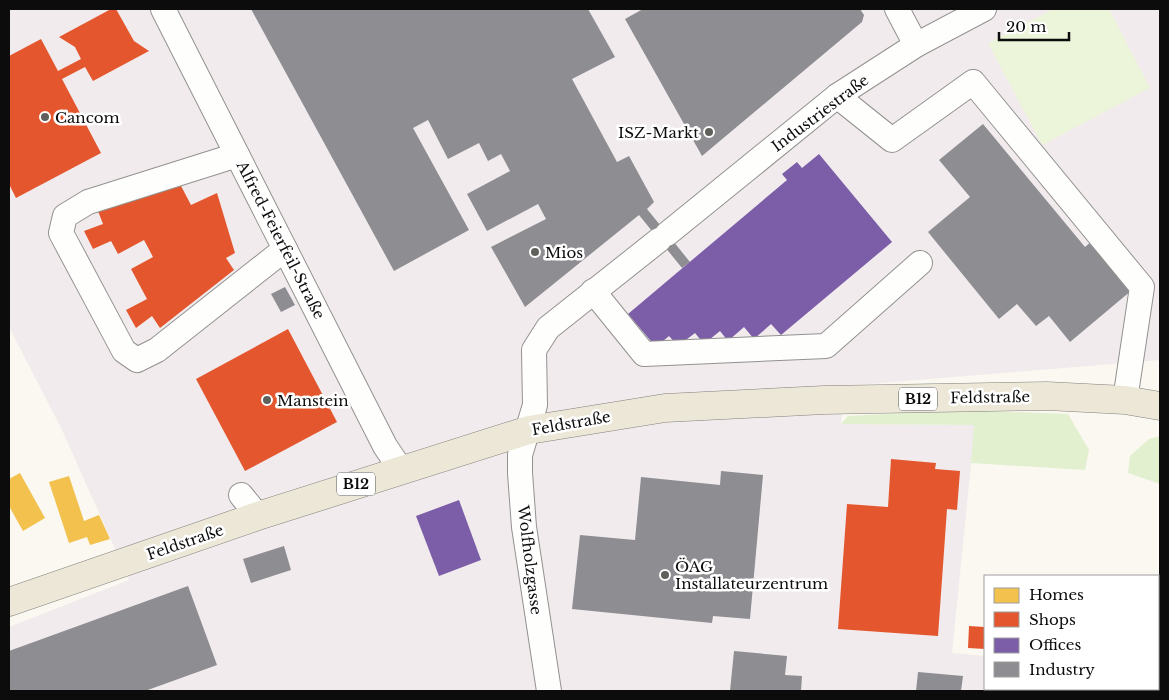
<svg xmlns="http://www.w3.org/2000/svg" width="1169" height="700" font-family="'Libre Baskerville',serif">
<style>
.industrial{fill:#f1ebed}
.green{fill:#e2f0d0}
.pitch{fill:#ecf4d9}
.homes{fill:#f2c14e}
.shops{fill:#e4572e}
.offices{fill:#7b5ea7}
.industry{fill:#8d8d92}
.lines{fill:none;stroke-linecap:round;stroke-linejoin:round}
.minor-casing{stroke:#93928f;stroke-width:26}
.major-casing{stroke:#80807c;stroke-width:29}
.minor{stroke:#fefefd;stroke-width:24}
.major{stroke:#ece7d7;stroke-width:28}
.poi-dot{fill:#5f5f5c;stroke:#fff;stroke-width:2}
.labels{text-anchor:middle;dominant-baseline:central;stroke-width:5;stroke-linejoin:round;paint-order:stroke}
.shield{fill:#fff;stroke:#555;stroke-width:1}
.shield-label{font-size:14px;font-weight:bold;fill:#0c0c0c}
.street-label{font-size:15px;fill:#0c0c0c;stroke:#fff}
.poi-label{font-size:15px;fill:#0c0c0c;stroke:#fff;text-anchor:start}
</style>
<rect width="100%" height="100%" fill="#faf8f0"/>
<path class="industrial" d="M9,9h1151v351l-315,26 -4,38 134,1 -23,228 33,3v33h173v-17h2v19h-1151v-64l120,-47 -67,-150 -53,-103z"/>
<g class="green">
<path d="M960,410l108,4 21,36 -4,20 -114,-7 3,-38 -133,-1 7,-8z"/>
<path d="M1160,436v48l-32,-11 2,-17 19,-17z"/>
</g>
<path class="pitch" d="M1053,9h56l41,79 -108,57 -54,-102z"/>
<g class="homes">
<path d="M20,473l25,45 -22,13 -14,-25v-27z"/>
<path d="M69,476l15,45 15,-6 11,24 -20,6 -3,-8 -18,6 -20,-61z"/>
</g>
<g class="shops">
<path d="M111,9h5l18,32 15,10 -56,30 -8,-14 -23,12 39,74 -85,45 -7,-14v-128l32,-17 17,32 23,-12 -6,-12 -16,-10z"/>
<path d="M180,184l11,21 26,-12 18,60 -9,5 8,12 -74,58 -8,-12 -16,12 -10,-18 21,-11 -16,-30 22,-12 -9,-17 -26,14 -7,-13 -18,8 -9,-18 19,-7 -5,-13z"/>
<path d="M288,329l49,93 -92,49 -49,-92z"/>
<path d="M891,459l45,4 -1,6 25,2 -3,39 -10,-1 -9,127 -100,-7 9,-125 41,3z"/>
<rect x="1158" y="590" width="2" height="73"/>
<path d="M969,626l16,1v22l-17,-1z"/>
</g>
<g class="offices">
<path d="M819,154l73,88 -111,93 -10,-11 -17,15 -10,-12 -16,14 -8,-10 -16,13 -9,-11 -17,13 -9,-10 -13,11 -28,-33 159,-134 -5,-6 15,-12 5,6z"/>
<path d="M459,500l22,60 -42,16 -23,-60z"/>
</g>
<g class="industry">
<path d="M251,9h337l27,48 -43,22 45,83 12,-6 25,46 -7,7 43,53 -8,6 -43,-53 -114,92 -34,-60 55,-28 -8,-15 -51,27 -20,-37 43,-23 -9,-17 -13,7 -9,-18 -31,16 -20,-39 -15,8 56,102 -75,41z"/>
<path d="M643,9h217l4,6 -2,7 -160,134 -77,-137z"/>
<path d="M983,124l102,123 7,-6 40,49 -62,52 -21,-26 -13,10 -19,-22 -18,15 -71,-87 42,-35 -31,-37z"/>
<path d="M285,287l10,18 -14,7 -10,-18z"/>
<path d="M721,471l42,4 -13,144 -37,-3 -1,7 -140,-14 8,-74 55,5 6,-63 79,8z"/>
<path d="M284,546l7,24 -40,13 -8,-24z"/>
<path d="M188,586l29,79 -72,26h-136v-40z"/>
<path d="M734,651l53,5 -2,19 17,1 -1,15h-71z"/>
<path d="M918,672l45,4 -2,15h-45z"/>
</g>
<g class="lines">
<g class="minor-casing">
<g id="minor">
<path d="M163,9l222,437 16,24"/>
<path d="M897,9l19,36"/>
<path d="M837,96l55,44 81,-58 169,205 -17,113"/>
<path d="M237,155l-149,47 -23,14 -4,17 63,118 13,9 20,-10 128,-101"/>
<path d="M667,234l170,-138 79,-51 68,-36"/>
<path d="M593,291l51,63 182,-8 94,-83"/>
<path d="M241,495l17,21"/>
<path d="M549,691l-25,-164 -4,-54v-18l15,-50 -1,-55 14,-22 111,-88"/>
</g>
</g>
<g class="major-casing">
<path id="major" d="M9,602l249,-86 271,-86 136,-22 159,-8 223,-4 78,4 35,6"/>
</g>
<use href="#minor" class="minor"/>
<use href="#major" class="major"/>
</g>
<g class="poi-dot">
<circle cx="45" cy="117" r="5"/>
<circle cx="709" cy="132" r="5"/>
<circle cx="535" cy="252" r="5"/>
<circle cx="267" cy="400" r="5"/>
<circle cx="665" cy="575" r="5"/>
</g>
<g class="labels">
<g class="shield">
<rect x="899" y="387.5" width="38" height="23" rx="4"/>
<rect x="337" y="472.5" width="38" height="23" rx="4"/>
</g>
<g class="shield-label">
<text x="918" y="399">B12</text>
<text x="356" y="484">B12</text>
</g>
<g class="street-label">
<text transform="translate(820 113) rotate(-37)">Industriestraße</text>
<text transform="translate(281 240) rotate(63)">Alfred-Feierfeil-Straße</text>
<text transform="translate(990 397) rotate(-1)">Feldstraße</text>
<text transform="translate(571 423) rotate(-10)">Feldstraße</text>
<text transform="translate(185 542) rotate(-19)">Feldstraße</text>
<text transform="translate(530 560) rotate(83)">Wolfholzgasse</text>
</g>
<g class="poi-label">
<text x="55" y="117">Cancom</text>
<text x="699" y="132" text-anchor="end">ISZ-Markt</text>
<text x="545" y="252">Mios</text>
<text x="277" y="400">Manstein</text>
<text x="675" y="566">ÖAG<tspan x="675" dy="17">Installateurzentrum</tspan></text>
</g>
</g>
<rect width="1169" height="700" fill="none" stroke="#0c0c0c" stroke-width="20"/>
<rect x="984" y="575" width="175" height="115" fill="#ffffff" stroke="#9e9e9e"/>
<rect x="994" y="588" width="25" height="15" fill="#f2c14e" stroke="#9e9e9e"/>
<text x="1029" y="600" font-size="15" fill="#0c0c0c">Homes</text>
<rect x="994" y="612" width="25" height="15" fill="#e4572e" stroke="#9e9e9e"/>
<text x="1029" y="625" font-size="15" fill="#0c0c0c">Shops</text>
<rect x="994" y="638" width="25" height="15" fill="#7b5ea7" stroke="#9e9e9e"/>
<text x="1029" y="650" font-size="15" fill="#0c0c0c">Offices</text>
<rect x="994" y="662" width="25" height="15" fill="#8d8d92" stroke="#9e9e9e"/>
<text x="1029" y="675" font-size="15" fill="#0c0c0c">Industry</text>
<path d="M999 32v8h70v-8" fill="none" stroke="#0c0c0c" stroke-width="2.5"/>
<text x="1006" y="32" font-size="15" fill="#0c0c0c" stroke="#ffffff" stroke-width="4" paint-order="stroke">20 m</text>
</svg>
